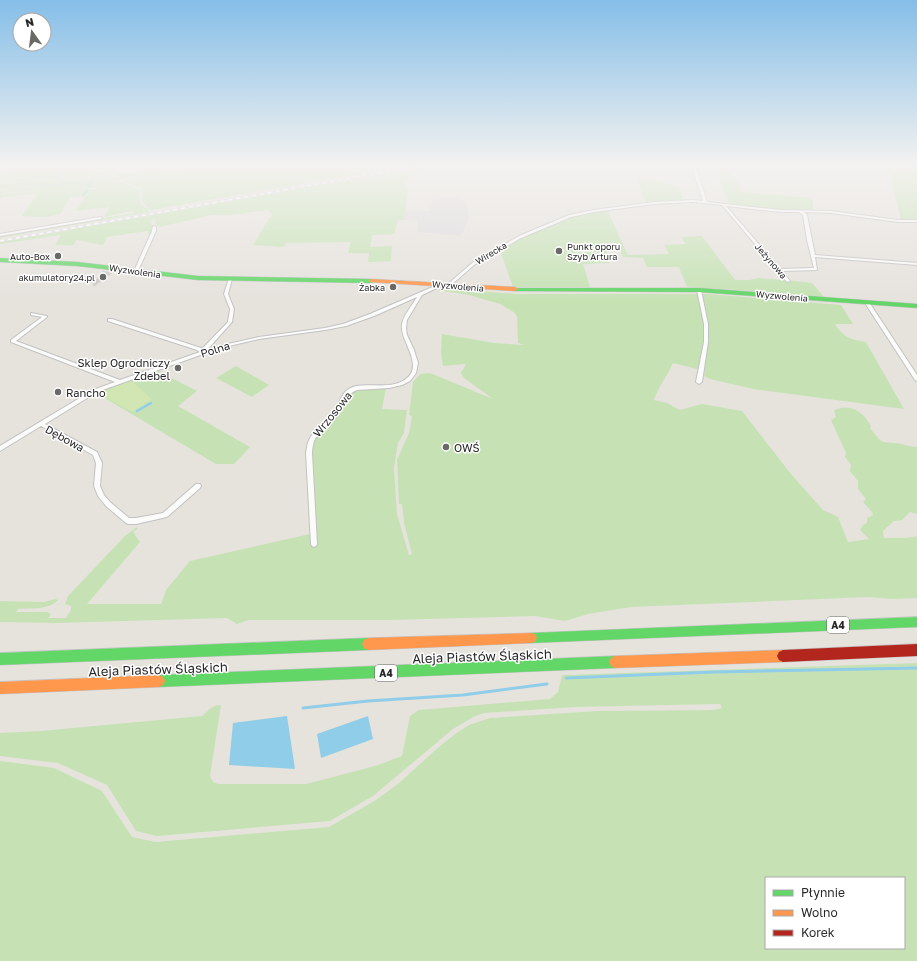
<svg xmlns="http://www.w3.org/2000/svg" width="917" height="961" font-family="'Golos Text',sans-serif">
<style>
.industrial{fill:#dddadc}
.green{fill:#c6e2b5;fill-rule:evenodd}
.pitch{fill:#d1e6b3}
.water{fill:#90cde9}
.lines{fill:none;stroke-linecap:round;stroke-linejoin:round}
.stream-far2{stroke:#90cde9;stroke-width:1.5}
.stream-far1{stroke:#90cde9;stroke-width:2.5}
.stream{stroke:#90cde9;stroke-width:3}
.building{fill:#cbc9c4;stroke:#d1cec9}
.street-casing{stroke:#c3c2c3;stroke-width:2}
.fast-casing{stroke:#c3c2c3;stroke-width:1}
.slow-casing{stroke:#c3c2c3;stroke-width:1}
.jam-casing{stroke:#c3c2c3;stroke-width:1}
.street{fill:#fbfbfa;fill-rule:evenodd}
.fast{fill:#63d668;fill-rule:evenodd}
.slow{fill:#ff974d;fill-rule:evenodd}
.jam{fill:#b3261e;fill-rule:evenodd}
.rail-casing{stroke:#dcdbdd;stroke-width:2.5}
.rail{stroke:#fff;stroke-width:1.5;stroke-dasharray:4;stroke-linecap:butt}
.poi-dot{fill:#6a6967;stroke:#fff;stroke-width:1.5}
.labels{text-anchor:middle;dominant-baseline:central;stroke-width:3;stroke-linejoin:round;paint-order:stroke}
.far-poi-label{font-size:9px;fill:#282828;stroke:#fff;text-anchor:end}
.far-street-label{font-size:9px;fill:#282828;stroke:#fff}
.shield{fill:#fff;stroke:#686868;stroke-width:1}
.shield-label{font-size:10px;font-weight:bold;fill:#282828}
.street-label{font-size:11px;fill:#282828;stroke:#fff}
.poi-label{font-size:11px;fill:#282828;stroke:#fff;text-anchor:start}
.near-street-label{font-size:13px;fill:#282828;stroke:#fff}
</style>
<rect width="100%" height="100%" fill="#e6e3dd"/>
<path class="industrial" d="M433,196l26,1 9,10 1,10 -8,19 -43,-4 -1,-12h-13l1,-9h25z"/>
<g class="green">
<path d="M21,165h35l-2,1 2,2h7l-7,12 -56,3v-13c8,4 15,-2 21,-5z"/>
<path d="M72,165h42l-2,7 -5,2 -47,6 5,-12z"/>
<path d="M152,165h260l-261,45 -9,-8v-13l-17,-7 1,-2 26,-3 -38,2 -3,2 10,1 19,8v13l10,9 -150,26v-3l141,-23 -6,1 -4,-2 -27,6 6,-10 -34,4 9,-15h-1l4,-7 42,-1h-42l3,-6h-1l-7,14 -13,1 -10,17 -14,3 -24,-1 15,-22 -35,3 -2,2v-5l53,-4 -53,3v-3l41,-4 -41,3v-5l51,-3h6l-1,3 -10,1 25,-2 -14,1 1,-3 58,-6 2,-6v3l3,2 26,-3 1,-5z"/>
<path d="M430,165h42l-18,3 -4,-2 -41,7 -1,7 -4,6 4,3 -4,31h-6l-4,14 -22,1 -2,12 22,-1 -1,15 -23,1 1,-9h-21l3,-11 -65,1 -2,4 -31,-2 19,-31 -4,-4 -38,5h-19l-51,12 -5,-3 1,-4 -3,-1 -2,3 2,6 -4,10 -1,-7 -41,6 -4,8 -27,-5 -2,5h-19l6,-10 -61,9v-2z"/>
<path d="M714,165h14l14,27 69,6 2,4v8h-28l-56,-6z"/>
<path d="M888,166l29,1v53h-16z"/>
<path d="M637,179h14l28,8 4,13 -37,3z"/>
<path d="M607,210l21,45 41,-1 -5,-9 22,-1 -5,-7 21,-1 33,44h14l9,-2 48,4 6,1 12,14 -70,-6 -67,-4 -8,-20h-32l-4,-9 -20,-1 -6,-14h-13l6,20 -27,1 7,23h-77l-13,-37 29,-16 42,-18z"/>
<path d="M441,288l75,6h192l133,11 12,19h-18c9,14 15,15 31,18l38,67 -151,-20 -43,-10 -6,-3 1,-5 -32,-8c-5,12 -15,24 -19,37l13,3 13,7 22,-6 40,7 49,63 23,26 9,10 15,7 10,25 21,-3 -9,-9 3,-5 4,-2v-5l6,-3 -1,-3 -9,-10 3,-3 -8,-10v-8l-8,-10 1,-6 -6,-8 1,-4 -15,-33 5,-3 -2,-7c16,-7 29,1 37,16l-1,2c15,19 9,12 31,16 6,1 11,3 16,3v67l-7,-2 -8,8 -8,1 -11,10 1,7c12,-1 22,1 33,-2v62l-25,1 -24,-2 -237,10 -43,7 -23,7 -30,-5 -146,4h-140l-12,4 -10,-6 -169,5 -58,-1v-21l44,1 11,-3 3,1c-9,10 -27,8 -40,9l-2,3h31l4,2 -3,4h18l5,-8v-4l-6,-2 3,-8 57,-60 12,-9v2l-4,3 7,10 -53,62h74l5,-14 24,-29 120,-27 -3,-52 6,-2c2,-11 -4,-23 -2,-33 4,-16 18,-21 27,-34 5,-7 6,-19 14,-22 10,-4 24,-2 34,-3l-4,21 25,1 -3,23 -6,10 -4,25 3,46 12,41 3,-1 -8,-31 -2,-19h-3l-2,-44 12,-27 3,-17 -3,-1 4,-33 7,-8 10,-1 63,26 -29,-21 -3,-5 5,-9 -23,2 -2,-13 1,-19 52,9 30,2 -6,-2 -1,-26 -2,-4 -15,-9 -31,-9 -32,-5z"/>
<path d="M236,366l33,19 -17,12 -36,-19z"/>
<path d="M156,370l41,21 -19,15 72,41 -16,17h-18l-120,-71z"/>
<path d="M917,663v298h-917v-200l54,7 48,23 30,46 24,5 173,-15 47,-27 23,-17 41,-37 15,-12 14,-9 21,-7 108,-7 115,-1 9,-2 -2,-4 -145,3 -91,6 -11,4 -20,12 -80,67 -43,25 -173,15 -21,-5 -29,-46 -49,-22 -58,-7v-23l41,-2 161,-15c7,-5 9,-11 19,-11l-11,71 3,6 5,2h88l69,-18 27,-10 8,-40 9,-6 131,-11 8,-7 4,-17zM766,878h138v70h-138z"/>
</g>
<path class="pitch" d="M130,380l22,19 -20,13 -33,-18z"/>
<g class="water">
<path d="M220,165l-76,13 -79,6 -65,6 60,-6 85,-6z"/>
<path d="M287,716l8,53 -66,-4 4,-42z"/>
<path d="M368,716l5,23 -52,19 -4,-24z"/>
</g>
<g class="lines">
<g class="stream-far2">
<path d="M58,180l6,-12"/>
<path d="M88,187l3,-5"/>
<path d="M83,196l4,-6"/>
</g>
<path class="stream-far1" d="M137,411l14,-8"/>
<g class="stream">
<path d="M566,678l148,-6 203,-4"/>
<path d="M303,708l65,-7 95,-6 84,-11"/>
</g>
</g>
<path class="building" d="M103,271l9,2 -18,13 -1,-1z"/>
<g class="lines">
<g class="street-casing">
<g id="street">
<path d="M694,166l2,1 11,35 74,8 50,1 67,9h19v2h-19l-67,-9 -27,-1 3,3 8,40 102,8v2l-102,-8 2,13 -35,1 8,10 -3,1 -65,-77 -29,-3 -39,2 -60,8 -23,5 -50,21 -47,27 -24,21 -3,-1 25,-22 47,-27 50,-21 25,-5 60,-8 39,-2 10,1 -11,-34zM726,206l55,6h18l4,3 4,25 7,28 -34,1z"/>
<path d="M100,217l2,1 -1,1 -101,17v-2z"/>
<path d="M153,226l3,1v4l-18,40 -3,1 -1,-1 18,-40z"/>
<path d="M229,278l3,1 -4,15 6,15 -2,13 -25,28 12,-4 40,-9 66,-9 18,-4 27,-10 72,-31 3,1 -23,11 -15,25 -1,8 1,7 7,15 4,13 -2,10 -6,8 -8,4 -13,3 -32,2c-13,5 -15,20 -23,29 -6,7 -16,13 -20,22 -1,4 -2,8 -2,12l5,91 -1,2 -2,1 -2,-1 -1,-2 -5,-91c1,-5 1,-10 4,-15 6,-10 16,-16 23,-25 5,-6 7,-15 12,-21 3,-3 7,-5 11,-6 16,-3 37,4 51,-8 17,-14 -8,-38 -5,-54 2,-10 10,-18 15,-27l-43,19 -28,10 -21,4 -66,9 -39,9 -123,44 -52,32 52,28 5,11 -2,23 4,9 6,7 19,16h7l27,-5 33,-29h4l1,2 -1,2 -33,29 -31,7h-8l-2,-1 -20,-17 -8,-10 -4,-10 2,-23 -3,-8 -52,-29 -41,25v-5l93,-56 22,-8 -104,-40v-2l31,-23 -11,-2v-2l16,3v1l-31,24 104,39 80,-28 -3,-2 -89,-29v-2h4l89,29 1,1 26,-27 2,-13 -6,-15z"/>
<path d="M698,289l3,1 7,34v18l-6,40 -3,2 -3,-2 8,-40v-18l-7,-34z"/>
<path d="M865,302h4l48,73v6l-2,-1 -50,-77z"/>
</g>
</g>
<g class="fast-casing">
<g id="fast">
<path d="M0,258l77,4 121,14 173,3 3,2 -3,2 -173,-3 -121,-14 -77,-4z"/>
<path d="M513,288h186l218,16v4l-218,-16 -184,-1 -2,-1z"/>
<path d="M917,617v10l-386,16 -4,-1 -2,-4 2,-4 4,-1z"/>
<path d="M368,638l4,2 2,4 -2,4 -4,2 -368,15v-12z"/>
<path d="M615,656l4,2 2,4 -2,4 -4,2 -456,19 -4,-2 -2,-4 2,-4 4,-2z"/>
</g>
</g>
<g class="slow-casing">
<g id="slow">
<path d="M371,279l144,8 3,2 -3,2 -146,-9v-2z"/>
<path d="M531,633l4,1 2,4 -2,4 -4,1 -163,7 -4,-2 -2,-4 2,-4 4,-2z"/>
<path d="M783,650l4,2 2,4 -2,4 -4,2 -168,6 -4,-2 -2,-4 2,-4 4,-2z"/>
<path d="M159,675l4,2 2,4 -2,4 -4,2 -159,7v-12z"/>
</g>
</g>
<g class="jam-casing">
<path id="jam" d="M917,644v12l-134,6 -4,-2 -2,-4 2,-4 4,-2z"/>
</g>
<use href="#street" class="street"/>
<use href="#fast" class="fast"/>
<use href="#slow" class="slow"/>
<use href="#jam" class="jam"/>
<g class="rail-casing">
<path id="rail" d="M0,241l424,-76"/>
</g>
<use href="#rail" class="rail"/>
</g>
<linearGradient id="sky" x2="0" y2="1"><stop stop-color="#85bee8"/><stop offset="0.55" stop-color="#f4f2f0"/><stop offset="1" stop-color="#f4f2f0" stop-opacity="0"/></linearGradient>
<rect width="917" height="300" fill="url(#sky)"/>
<g class="poi-dot">
<circle cx="559" cy="251" r="4"/>
<circle cx="58" cy="256" r="4"/>
<circle cx="103" cy="277" r="4"/>
<circle cx="393" cy="287" r="4"/>
<circle cx="178" cy="368" r="4"/>
<circle cx="58" cy="392" r="4"/>
<circle cx="446" cy="447" r="4"/>
</g>
<g class="labels">
<g class="far-poi-label">
<text x="567" y="246" text-anchor="start">Punkt oporu<tspan x="567" dy="10">Szyb Artura</tspan></text>
<text x="50" y="256">Auto-Box</text>
<text x="95" y="277">akumulatory24.pl</text>
<text x="385" y="287">Żabka</text>
</g>
<g class="far-street-label">
<text transform="translate(491 253) rotate(-31)">Wirecka</text>
<text transform="translate(771 261) rotate(49)">Jeżynowa</text>
<text transform="translate(135 271) rotate(8)">Wyzwolenia</text>
<text transform="translate(458 286) rotate(5)">Wyzwolenia</text>
<text transform="translate(782 296) rotate(5)">Wyzwolenia</text>
</g>
<g class="shield">
<rect x="827" y="617" width="22" height="16" rx="3"/>
<rect x="375" y="665" width="22" height="16" rx="3"/>
</g>
<g class="shield-label">
<text x="838" y="625">A4</text>
<text x="386" y="673">A4</text>
</g>
<g class="street-label">
<text transform="translate(215 349) rotate(-17)">Polna</text>
<text transform="translate(332 414) rotate(-51)">Wrzosowa</text>
<text transform="translate(65 438) rotate(29)">Dębowa</text>
</g>
<g class="poi-label">
<text x="170" y="362" text-anchor="end">Sklep Ogrodniczy<tspan x="170" dy="13">Zdebel</tspan></text>
<text x="66" y="392">Rancho</text>
<text x="454" y="447">OWŚ</text>
</g>
<g class="near-street-label">
<text transform="translate(482 656) rotate(-2)">Aleja Piastów Śląskich</text>
<text transform="translate(158 669) rotate(-2)">Aleja Piastów Śląskich</text>
</g>
</g>
<rect x="765" y="877" width="140" height="72" fill="#ffffff" stroke="#a9a9a9"/>
<rect x="773" y="890" width="20" height="6" fill="#63d668" stroke="#a9a9a9"/>
<text x="801" y="897" font-size="12" fill="#282828">Płynnie</text>
<rect x="773" y="910" width="20" height="6" fill="#ff974d" stroke="#a9a9a9"/>
<text x="801" y="917" font-size="12" fill="#282828">Wolno</text>
<rect x="773" y="930" width="20" height="6" fill="#b3261e" stroke="#a9a9a9"/>
<text x="801" y="937" font-size="12" fill="#282828">Korek</text>
<g transform="translate(32 32) rotate(346)"><circle r="19" fill="#ffffff" stroke="#a9a9a9"/>
<path d="M0-3L7 15L0 10L-7 15Z" fill="#6a6967"/>
<text y="-6" font-size="11" font-weight="bold" text-anchor="middle" fill="#282828">N</text>
</g>
</svg>
